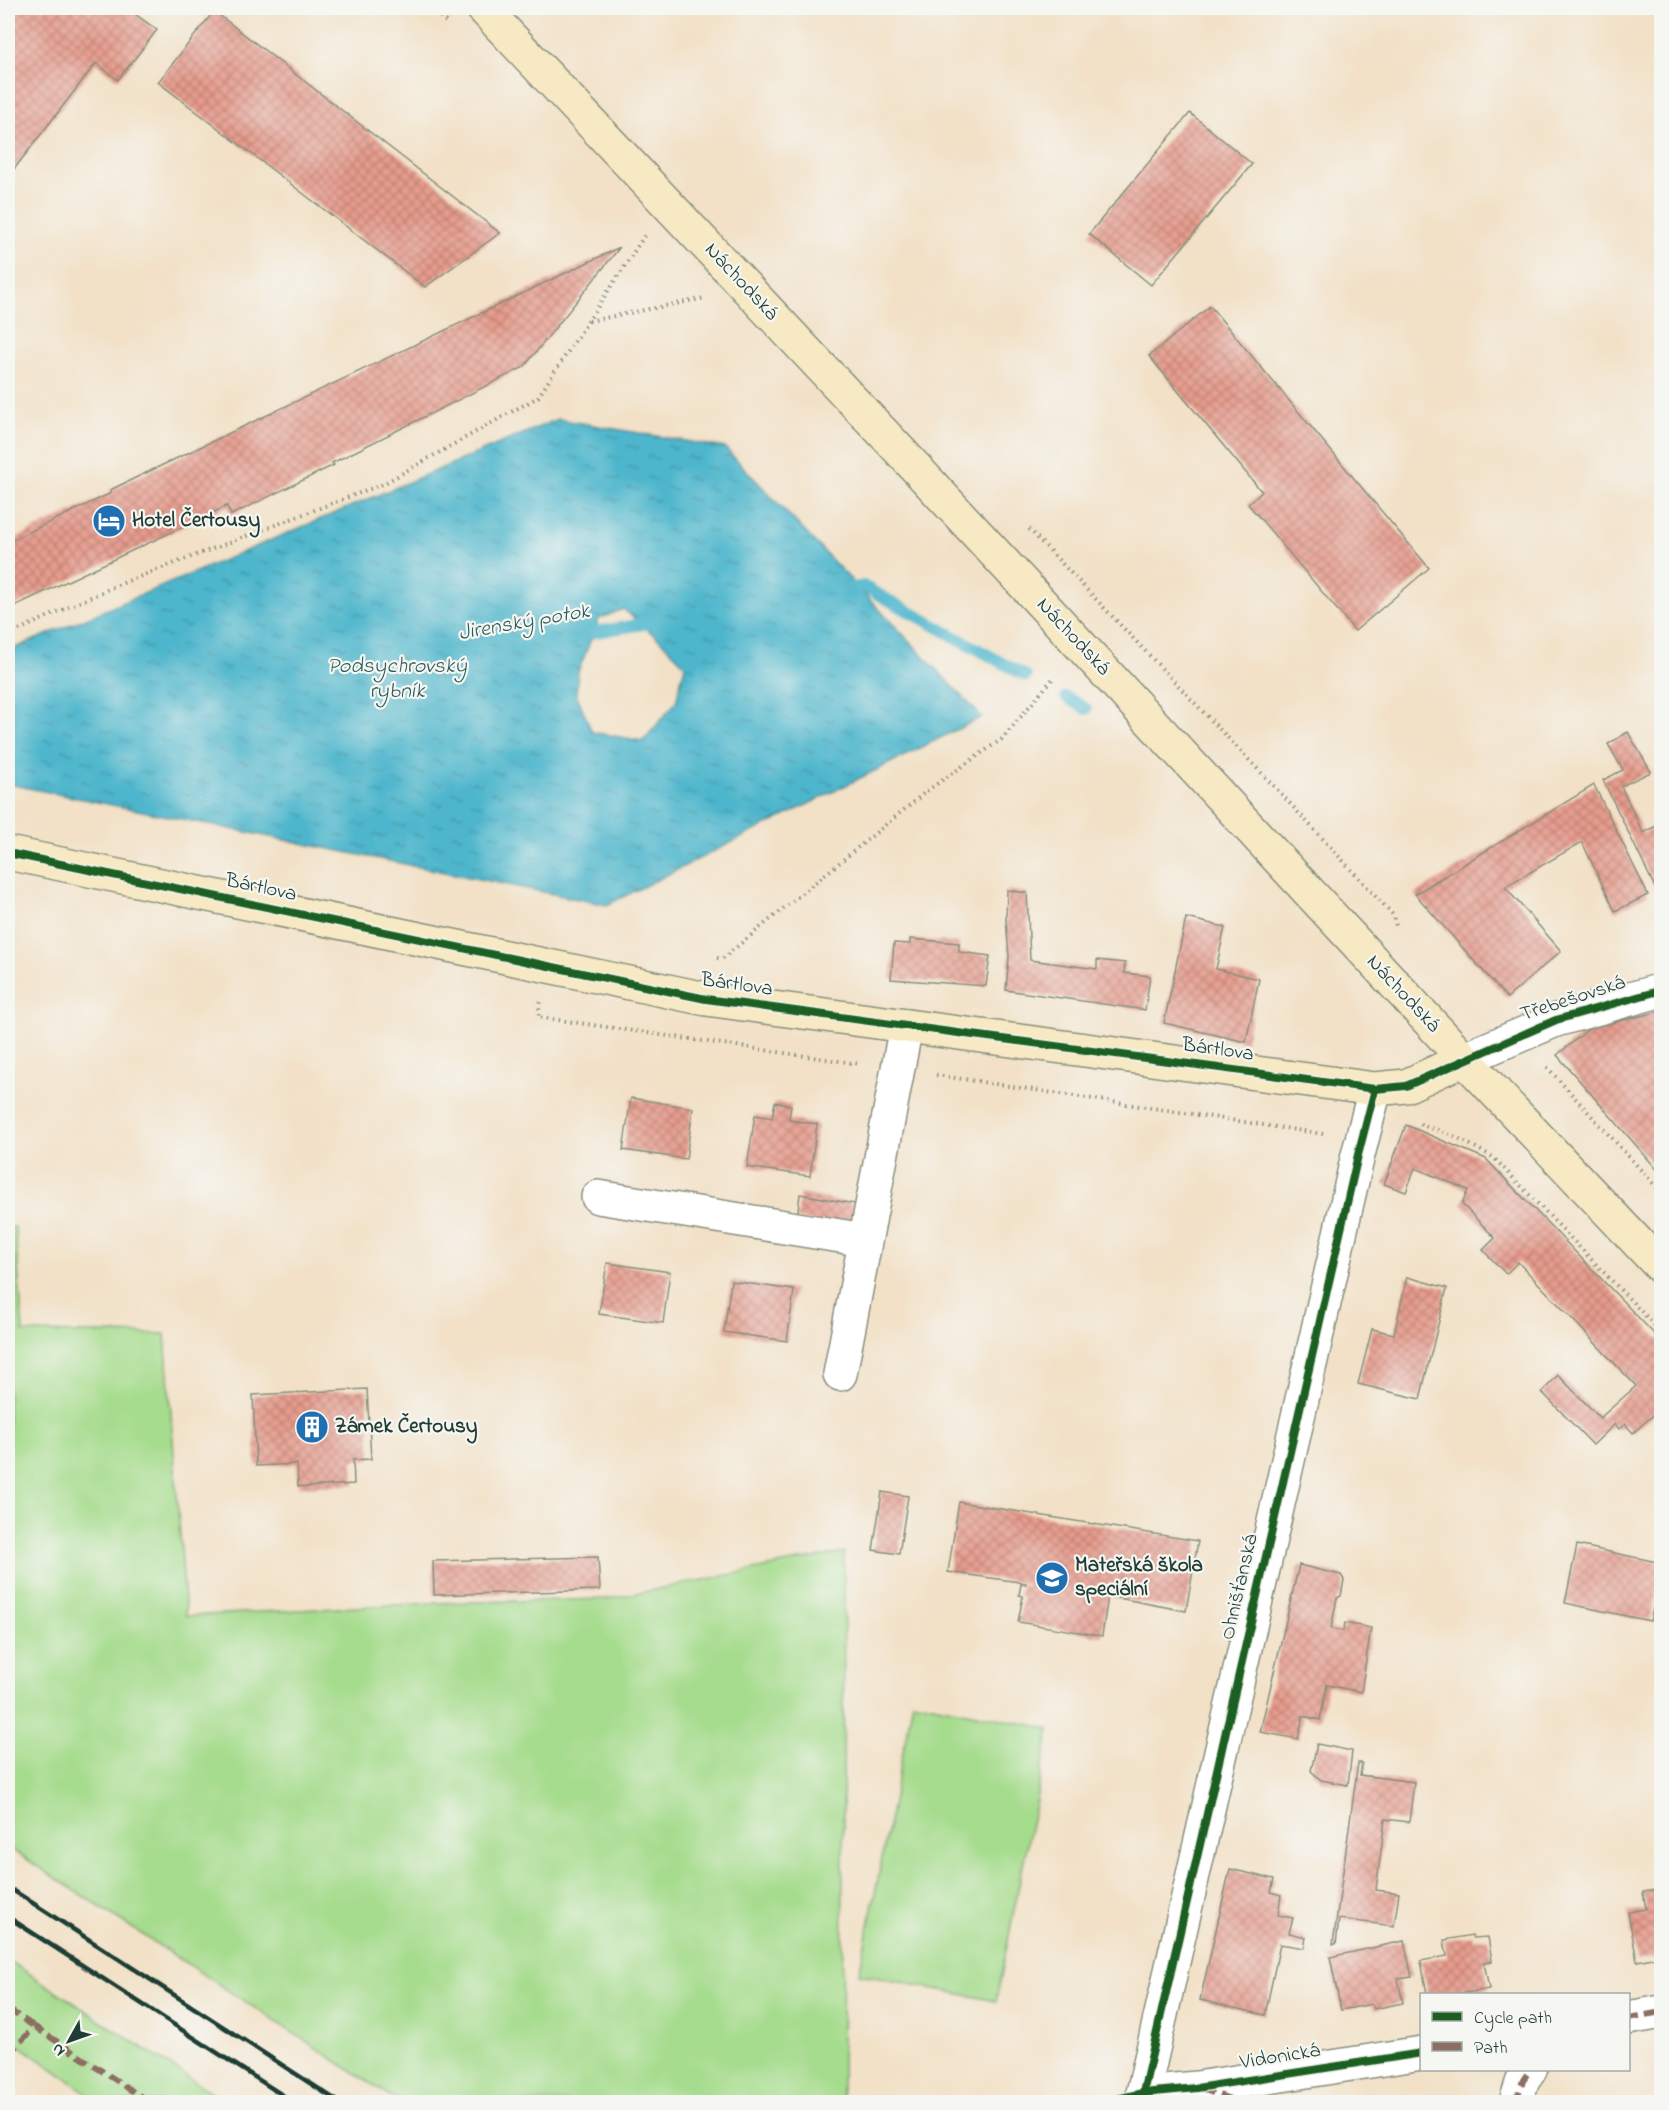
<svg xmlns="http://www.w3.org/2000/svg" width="1669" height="2110" font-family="'Indie Flower',sans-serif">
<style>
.grass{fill:#a6dc8d;stroke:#628c60;stroke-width:1.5}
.water{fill:url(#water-ripples);stroke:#367a80;stroke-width:1.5;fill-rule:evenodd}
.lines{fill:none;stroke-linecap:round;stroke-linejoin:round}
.stream{stroke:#4eb6cc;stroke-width:12}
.building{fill:url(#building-cross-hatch)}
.street-casing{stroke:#888f7e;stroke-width:36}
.secondary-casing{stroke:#888f7e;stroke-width:36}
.path{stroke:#888f7e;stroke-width:4;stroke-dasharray:1.5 4.5;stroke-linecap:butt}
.street{stroke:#fff;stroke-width:33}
.secondary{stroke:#f6e9c3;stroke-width:33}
.rail{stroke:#1f3d34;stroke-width:4.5}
.quiet{stroke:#8d6e63;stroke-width:6;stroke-dasharray:12 6;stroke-linecap:butt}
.cycleway-casing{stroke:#f6f6f2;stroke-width:11}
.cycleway{stroke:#1b5e20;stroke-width:8}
.labels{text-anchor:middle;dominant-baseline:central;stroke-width:4.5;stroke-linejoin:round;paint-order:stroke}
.street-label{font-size:21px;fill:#1f3d34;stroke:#f6f6f2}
.poi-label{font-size:21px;font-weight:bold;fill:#1f3d34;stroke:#f6f6f2;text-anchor:start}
.water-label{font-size:22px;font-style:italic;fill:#2b5b5a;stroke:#f6f6f2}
</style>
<defs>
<pattern id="water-ripples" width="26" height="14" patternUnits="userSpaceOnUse" patternTransform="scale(1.5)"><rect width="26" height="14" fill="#4eb6cc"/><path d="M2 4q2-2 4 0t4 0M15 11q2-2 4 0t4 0" fill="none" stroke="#4095a6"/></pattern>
<pattern id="building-cross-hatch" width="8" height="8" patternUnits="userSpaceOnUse" patternTransform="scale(1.5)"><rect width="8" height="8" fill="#e79c8d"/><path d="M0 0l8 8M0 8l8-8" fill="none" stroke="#bb8074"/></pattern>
</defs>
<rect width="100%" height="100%" fill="#f6f6f2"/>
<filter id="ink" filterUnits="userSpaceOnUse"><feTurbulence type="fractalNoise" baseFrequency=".0167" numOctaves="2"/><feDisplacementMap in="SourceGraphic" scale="12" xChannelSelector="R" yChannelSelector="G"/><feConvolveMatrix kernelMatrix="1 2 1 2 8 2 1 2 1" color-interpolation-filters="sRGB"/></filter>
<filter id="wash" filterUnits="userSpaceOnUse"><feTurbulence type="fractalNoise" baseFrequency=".008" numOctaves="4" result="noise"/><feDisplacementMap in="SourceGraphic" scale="24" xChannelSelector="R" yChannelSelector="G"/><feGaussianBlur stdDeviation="1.35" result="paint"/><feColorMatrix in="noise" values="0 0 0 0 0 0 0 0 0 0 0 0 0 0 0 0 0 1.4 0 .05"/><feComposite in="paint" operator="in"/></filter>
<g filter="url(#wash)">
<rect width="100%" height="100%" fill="#f2e1c7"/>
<g class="grass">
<path d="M15,1227l8,105 142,2 21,282 247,-13 175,-4 236,-47 -2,550h-443l-391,-255v-619z"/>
<path d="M913,1701l137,28 -54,272 -137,-27z"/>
<path d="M8,1960l218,142h-126l-81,-57 -11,-6z"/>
</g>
<path class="water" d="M558,419l167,29 257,269 -375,188 -599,-121v-133zM623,609l37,31 25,25 -9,37 -33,39 -51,-9 -16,-39 2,-21 21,-53z"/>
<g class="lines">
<g class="stream">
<path d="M844,590l19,-4 163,90"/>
<path d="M578,635l77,-13"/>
<path d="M1066,697l20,12"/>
</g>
</g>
<g id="blocks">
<g class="building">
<path d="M16,8h124l-5,6 22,16 -39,50 -22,-17 -88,114v-159z"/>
<path d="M214,11l286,222 -75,54 -267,-205z"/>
<path d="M1190,113l62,51 -101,121 -62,-51z"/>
<path d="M620,247l-96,120 -192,96 2,2 -103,50 -4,-9 -219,103v-67l103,-49 -1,-3z"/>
<path d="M1210,306l219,262 -74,63 -107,-127 14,-12 -113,-136z"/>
<path d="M1628,732l23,40 -30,14 22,47 19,-10v79l-59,-122 20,-10 -15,-26z"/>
<path d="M1594,785l54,110 -33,16 -33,-69 -77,45 56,64 -54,47 -92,-104z"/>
<path d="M1007,890l20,3 3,67 67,9v-9l28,3 -1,10 26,3 -5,34 -139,-20 3,-33 -3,-38z"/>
<path d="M1186,918l39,9 -9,42 43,10 -13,63 -82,-19z"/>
<path d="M910,939l49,4v9l31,4 -4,30 -95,-7 3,-36 16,1z"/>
<path d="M1662,1011v164l-105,-120 33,-27z"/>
<path d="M631,1098l62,10 -7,51 -63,-9z"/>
<path d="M775,1102l16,3 -2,15 28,4 -7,52 -63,-9 8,-52 17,3z"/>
<path d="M1406,1125l80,34 176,183v71l-3,-3 -26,23 -8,-9 -6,5 -4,-5 -22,21 -51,-53 16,-17 42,43 36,-32 -118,-124 -12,12 -23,-24 12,-12 -33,-34 6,-14 -53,-22 -9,24 -22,-8z"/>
<path d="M800,1194l66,12 -1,8 -24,12 -44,-7z"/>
<path d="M607,1263l63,9 -7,51 -64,-9z"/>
<path d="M1407,1277l40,11 -27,111 -62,-15 14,-55 22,5z"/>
<path d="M731,1281l63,9 -7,51 -63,-9z"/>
<path d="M367,1389l4,70 -18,1 1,24 -48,3 -8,-1 -1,-22 -41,2 -3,-71z"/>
<path d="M882,1492l26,4 -9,58 -26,-4z"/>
<path d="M959,1502l239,39 -12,70 -78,-15 -6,40 -84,-14 5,-26 -4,-1 2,-11 4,1 1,-2 -78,-11z"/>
<path d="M1577,1545l85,18v18l-2,-1 -10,41 -85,-18z"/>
<path d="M598,1557l2,33 -166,5 -1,-34z"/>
<path d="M1299,1565l42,10 3,5 -3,16 -4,2 -6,31 12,2 2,-8 26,5 -10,64 -34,-7 -7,35 -17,-4 -5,23 -38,-7z"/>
<path d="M1317,1744l35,7 -4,34 -27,-5 -10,-9z"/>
<path d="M1358,1763h4l-2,12 54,7 -5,40 -24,-3 -9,71 23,3 -5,33 -55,-7 -3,25h-3z"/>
<path d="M1230,1869l44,10 -3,13 10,3 -3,20 15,3 -4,15 17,4 -2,11 -24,-4 -15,71 -65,-15z"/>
<path d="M1662,1889v67l-25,5 -9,-49 18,-3 -3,-17z"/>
<path d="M1472,1935l1,3 15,-1 4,24 -8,1 5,27 -29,5h-33l-6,-33 26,-5 -3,-16z"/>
<path d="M1404,1941l8,36 -14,2 5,24 -29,6 -2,-5 -31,6 -11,-53z"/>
</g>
</g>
</g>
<g filter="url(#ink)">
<use href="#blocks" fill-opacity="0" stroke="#888f7e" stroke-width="1.5"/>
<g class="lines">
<g class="street-casing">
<g id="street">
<path d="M1464,1059l92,-39 106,-30"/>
<path d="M1375,1089l-17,66 -215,938 54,-5 225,-35"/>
<path d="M598,1197l267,43"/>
<path d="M840,1374l66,-348"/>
<path d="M1628,2018l34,-6"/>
<path d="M1516,2102l7,-22 7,-10"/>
</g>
</g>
<g class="secondary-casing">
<g id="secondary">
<path d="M483,8l420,446 561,605 198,209"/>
<path d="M8,853l698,146 669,90 31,-3 58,-27"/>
</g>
</g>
<g class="path">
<path d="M432,8l14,14"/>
<path d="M589,321l116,-23"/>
<path d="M1029,529l242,254 123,133 2,10"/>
<path d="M8,635l107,-49 268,-102 155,-87 107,-162"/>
<path d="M717,958l5,1 206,-169 74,-51 53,-63"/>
<path d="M540,1002l-2,15 322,47"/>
<path d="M1547,1067l115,126"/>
<path d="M936,1075l387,59"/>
<path d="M1420,1124l34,12 39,21 169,176"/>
</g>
<use href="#street" class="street"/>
<use href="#secondary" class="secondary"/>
<g class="rail">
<path d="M8,1887l331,215"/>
<path d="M8,1917l285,185"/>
</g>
<g class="quiet">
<path d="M8,2009l27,18"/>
<path d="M1628,2018l34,-6"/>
<path d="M8,2054l27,-27 114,75"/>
<path d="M1202,2089l36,13"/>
<path d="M1516,2102l7,-22 7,-10"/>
</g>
<g class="cycleway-casing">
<g id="cycleway">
<path d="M8,853l698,146 669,90 31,-3 150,-66 106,-30"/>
<path d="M1143,2093l215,-938 17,-66"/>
<path d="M1103,2102l40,-9 54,-5 225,-35"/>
</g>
</g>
<use href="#cycleway" class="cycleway"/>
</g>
</g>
<defs>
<g id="hotel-disc" transform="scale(1.725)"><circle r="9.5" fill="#1f6fb2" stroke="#f6f6f2"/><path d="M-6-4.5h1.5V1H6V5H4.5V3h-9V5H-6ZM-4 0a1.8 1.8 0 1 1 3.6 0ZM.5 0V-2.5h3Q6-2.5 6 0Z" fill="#fff"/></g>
<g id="building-disc" transform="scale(1.725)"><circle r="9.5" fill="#1f6fb2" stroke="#f6f6f2"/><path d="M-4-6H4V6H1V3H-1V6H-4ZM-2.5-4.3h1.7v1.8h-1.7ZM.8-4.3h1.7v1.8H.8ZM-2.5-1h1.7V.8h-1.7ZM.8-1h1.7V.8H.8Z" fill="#fff"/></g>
<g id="school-disc" transform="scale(1.725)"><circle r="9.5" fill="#1f6fb2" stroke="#f6f6f2"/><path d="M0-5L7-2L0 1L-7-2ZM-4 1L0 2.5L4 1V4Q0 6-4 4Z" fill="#fff"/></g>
</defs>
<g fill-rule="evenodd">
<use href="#hotel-disc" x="109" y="521"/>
<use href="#building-disc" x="312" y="1427"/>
<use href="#school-disc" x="1052" y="1578"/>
</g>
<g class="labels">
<g class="street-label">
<text transform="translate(741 282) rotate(47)">Náchodská</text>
<text transform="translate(1073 637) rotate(47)">Náchodská</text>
<text transform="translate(261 888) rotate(12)">Bártlova</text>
<text transform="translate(737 985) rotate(8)">Bártlova</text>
<text transform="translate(1403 994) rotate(47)">Náchodská</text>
<text transform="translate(1573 999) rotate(-18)">Třebešovská</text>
<text transform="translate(1218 1050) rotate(8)">Bártlova</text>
<text transform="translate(1240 1587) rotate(-77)">Ohnišťanská</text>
<text transform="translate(1280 2057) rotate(-9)">Vidonická</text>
</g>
<g class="poi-label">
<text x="132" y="521">Hotel Čertousy</text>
<text x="335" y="1427">Zámek Čertousy</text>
<text x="1075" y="1566">Mateřská škola<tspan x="1075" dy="24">speciální</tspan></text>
</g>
<g class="water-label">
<text transform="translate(524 623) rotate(-10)">Jirenský potok</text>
<text x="397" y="667">Podsychrovský<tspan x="397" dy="25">rybník</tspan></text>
</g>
</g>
<rect width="1669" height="2110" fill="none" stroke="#f6f6f2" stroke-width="30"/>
<rect x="1420" y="1993" width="210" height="78" fill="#f6f6f2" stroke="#a0aca6" stroke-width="1.5"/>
<rect x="1432" y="2012" width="30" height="9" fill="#1b5e20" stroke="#a0aca6" stroke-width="1.5"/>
<text x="1474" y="2023" font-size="18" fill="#1f3d34">Cycle path</text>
<rect x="1432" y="2042" width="30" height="9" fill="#8d6e63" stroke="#a0aca6" stroke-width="1.5"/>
<text x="1474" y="2053" font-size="18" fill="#1f3d34">Path</text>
<g transform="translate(69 2041) rotate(230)" stroke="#f6f6f2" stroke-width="4.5" paint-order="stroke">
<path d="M0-4.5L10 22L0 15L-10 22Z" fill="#1f3d34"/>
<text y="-9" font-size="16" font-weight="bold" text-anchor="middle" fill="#1f3d34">N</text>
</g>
</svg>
